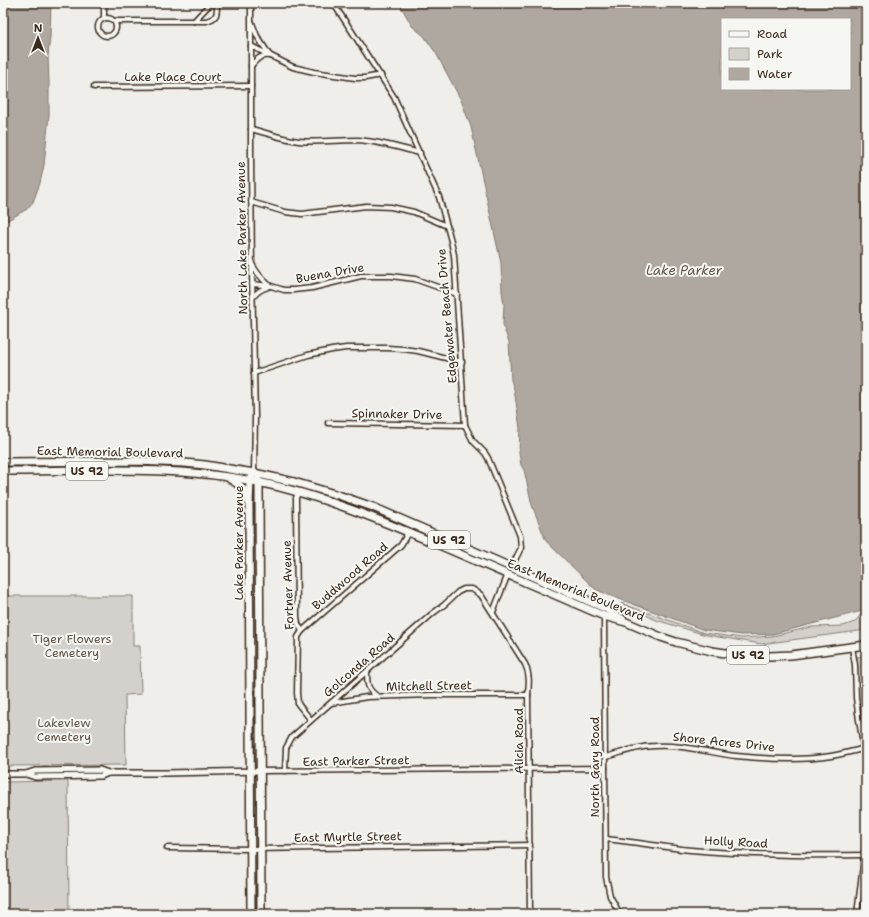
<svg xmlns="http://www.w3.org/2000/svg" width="869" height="917" font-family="'Shantell Sans',sans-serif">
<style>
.green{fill:#d4d1cc;stroke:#887e75}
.water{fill:#afa8a1;stroke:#81766d;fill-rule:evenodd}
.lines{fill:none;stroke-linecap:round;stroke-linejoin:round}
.minor-casing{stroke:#3b2a1e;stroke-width:7}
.tertiary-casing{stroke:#3b2a1e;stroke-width:8}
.primary-casing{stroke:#3b2a1e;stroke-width:10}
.minor{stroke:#f6f6f2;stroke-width:4}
.tertiary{stroke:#f6f6f2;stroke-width:5}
.primary{stroke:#f6f6f2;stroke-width:7}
.labels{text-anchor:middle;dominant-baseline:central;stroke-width:4;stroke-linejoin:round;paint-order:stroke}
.shield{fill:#f6f6f2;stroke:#73675e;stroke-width:1}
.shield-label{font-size:11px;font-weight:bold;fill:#3b2a1e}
.street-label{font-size:12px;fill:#3b2a1e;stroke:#f6f6f2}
.park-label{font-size:12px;fill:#61544a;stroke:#f6f6f2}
.water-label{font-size:13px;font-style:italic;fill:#64564c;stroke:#f6f6f2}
</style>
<rect width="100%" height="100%" fill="#efeeea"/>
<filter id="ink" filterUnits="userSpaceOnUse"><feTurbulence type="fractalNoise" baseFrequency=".025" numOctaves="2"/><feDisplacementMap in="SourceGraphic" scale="8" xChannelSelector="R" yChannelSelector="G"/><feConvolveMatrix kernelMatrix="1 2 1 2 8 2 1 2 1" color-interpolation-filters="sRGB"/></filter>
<g filter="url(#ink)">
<g class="green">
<path d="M3,596h130v50h7l1,48 -16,1 1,70 -123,1z"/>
<path d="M621,603l83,30 38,5 31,-2 38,-9 32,-1 12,-4 6,-8 5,-1v17l-105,14 -55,-9 -50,-15z"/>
<path d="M866,656v96l-6,-40 -3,-29v-26z"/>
<path d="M68,781l1,133h-66v-132z"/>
<path d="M866,856v58h-7l1,-11z"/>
</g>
<g class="water">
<path d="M3,3h48l-1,34 -2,19 1,26v33l-5,50 -4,18 -7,19 -6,7 -24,14z"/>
<path d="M399,3h467v607l-93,24 -31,1 -38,-5 -93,-34 -16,-7 -49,-48 -14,-36 -8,-35 -3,-5 -2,-12 1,-25 -6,-39 -3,-9 -2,-38 -5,-13 -1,-5 1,-19 -2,-14 -1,-28 -30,-136 -10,-27 -25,-47 -12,-17 -12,-10 -9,-16zM722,19h128v70h-128z"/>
</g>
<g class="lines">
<g class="minor-casing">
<g id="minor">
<path d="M104,3v15"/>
<path d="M251,3v153l1,117 3,144 -1,56"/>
<path d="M333,3l18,27 43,67 45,100 12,44 3,14 11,170 8,16 12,12 3,5 32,78 1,12 -10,20"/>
<circle cx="107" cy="27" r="9"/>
<path d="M114,21h92c12,-3 11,-7 11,-18"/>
<path d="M194,21l17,-18"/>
<path d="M252,23l5,13 13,20"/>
<path d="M251,46l42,21 21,5 41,6h10l16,-3"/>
<path d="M251,66c6,-7 9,-11 19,-10"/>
<path d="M94,87l157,-1"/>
<path d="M251,129c16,4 31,10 48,12 19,2 38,-1 58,-1 21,1 43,8 63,13"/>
<path d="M251,202l34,10 17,2 64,-8 25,1 23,5 33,14"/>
<path d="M252,264c5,10 10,15 18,22"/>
<path d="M252,284l19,2 13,4h10l18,-2 49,-12h30l24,3 42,15"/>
<path d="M253,297c4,-5 8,-8 15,-10"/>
<path d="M254,373l54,-18 24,-5 14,-2h41l16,1 15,2 44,11"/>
<path d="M328,423l137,2"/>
<path d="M298,492l-2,6 1,118 1,8 4,7"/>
<path d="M493,612l15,-38"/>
<path d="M604,616l1,152 1,109 4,19 10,18"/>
<path d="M852,647l3,18 1,33 3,22 7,44"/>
<path d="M367,671c0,13 0,18 10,25"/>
<path d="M331,703l36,-6 65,-2h96"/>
<path d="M311,720l-13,-16 -1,-11 1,-56 4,-6 99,-86 4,-7 3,-6"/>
<path d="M605,757c10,-2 19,-6 29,-8 7,-2 14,-3 21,-3 25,-2 56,7 81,10 30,3 66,5 95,0 12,-2 23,-5 35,-8"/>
<path d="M260,771l345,-3"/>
<path d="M285,771l1,-23 6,-11 140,-123 12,-9 14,-13 6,-3h8l9,6 44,69c5,10 4,19 3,31l2,219"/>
<path d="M606,839c29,3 57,8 85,11 58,5 117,6 175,5"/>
<path d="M167,848l84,1 279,-4"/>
<path d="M857,914l9,-73"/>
</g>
</g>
<g class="tertiary-casing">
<g id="tertiary">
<path d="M3,774h23l9,3 66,-1 7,-3"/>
<path d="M26,774l9,-3 65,-1 8,3h58l94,-2"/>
</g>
</g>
<g class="primary-casing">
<g id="primary">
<path d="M3,462l133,-1 48,2 21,2 49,8 40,9 44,13 35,12 234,102 15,10"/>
<path d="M3,471c85,0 171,-6 255,11 63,13 122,38 181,63 55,24 110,47 165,71l22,6 35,15 15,5 36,9 20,3 38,2 21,-1 75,-10"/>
<path d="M230,479c9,5 15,10 18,20"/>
<path d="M258,480l1,2v7l2,425"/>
<path d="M251,914l-2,-409 1,-24 2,-4"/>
</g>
</g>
<use href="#minor" class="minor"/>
<use href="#tertiary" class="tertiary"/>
<use href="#primary" class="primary"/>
</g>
</g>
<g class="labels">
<g class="shield">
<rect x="66" y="462" width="42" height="18" rx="3"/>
<rect x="428" y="531" width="42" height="18" rx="3"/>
<rect x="727" y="646" width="42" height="18" rx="3"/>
</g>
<g class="shield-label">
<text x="87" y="471">US 92</text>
<text x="449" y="540">US 92</text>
<text x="748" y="655">US 92</text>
</g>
<g class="street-label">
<text x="173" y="77">Lake Place Court</text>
<text transform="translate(242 238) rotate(-91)">North Lake Parker Avenue</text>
<text transform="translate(330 273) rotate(-10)">Buena Drive</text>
<text transform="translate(447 316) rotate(-95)">Edgewater Beach Drive</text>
<text transform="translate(397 414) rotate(1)">Spinnaker Drive</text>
<text transform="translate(110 452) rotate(1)">East Memorial Boulevard</text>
<text transform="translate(239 543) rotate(-90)">Lake Parker Avenue</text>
<text transform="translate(350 576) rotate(-41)">Buddwood Road</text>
<text transform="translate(288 585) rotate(-92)">Fortner Avenue</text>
<text transform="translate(576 590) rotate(22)">East Memorial Boulevard</text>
<text transform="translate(359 665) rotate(-41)">Golconda Road</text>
<text transform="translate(429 686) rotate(-1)">Mitchell Street</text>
<text transform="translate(519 741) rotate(-90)">Alicia Road</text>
<text transform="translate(724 742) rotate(6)">Shore Acres Drive</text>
<text transform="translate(356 761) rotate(-1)">East Parker Street</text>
<text transform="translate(595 767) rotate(-90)">North Gary Road</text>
<text transform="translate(348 837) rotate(-1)">East Myrtle Street</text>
<text transform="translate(736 842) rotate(3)">Holly Road</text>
</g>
<g class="park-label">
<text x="72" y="639">Tiger Flowers<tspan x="72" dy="14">Cemetery</tspan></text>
<text x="64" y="723">Lakeview<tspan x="64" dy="14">Cemetery</tspan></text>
</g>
<g class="water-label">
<text x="684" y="270">Lake Parker</text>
</g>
</g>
<rect width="869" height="917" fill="none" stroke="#f6f6f2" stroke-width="16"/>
<rect x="8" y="8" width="853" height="901" fill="none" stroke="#3b2a1e" stroke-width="1.5" filter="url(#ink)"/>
<rect x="721" y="18" width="130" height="72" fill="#f6f6f2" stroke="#aba49d"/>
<rect x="729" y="31" width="20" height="6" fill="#f6f6f2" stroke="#aba49d"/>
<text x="757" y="38" font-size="12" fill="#3b2a1e">Road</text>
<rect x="729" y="48" width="20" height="12" fill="#d4d1cc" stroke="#aba49d"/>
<text x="757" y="58" font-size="12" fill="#3b2a1e">Park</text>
<rect x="729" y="68" width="20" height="12" fill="#afa8a1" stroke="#aba49d"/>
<text x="757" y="78" font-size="12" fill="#3b2a1e">Water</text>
<g transform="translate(38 38)" stroke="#f6f6f2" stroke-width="3" paint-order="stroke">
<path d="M0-3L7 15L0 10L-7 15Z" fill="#3b2a1e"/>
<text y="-6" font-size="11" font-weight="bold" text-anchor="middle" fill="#3b2a1e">N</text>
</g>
</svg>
